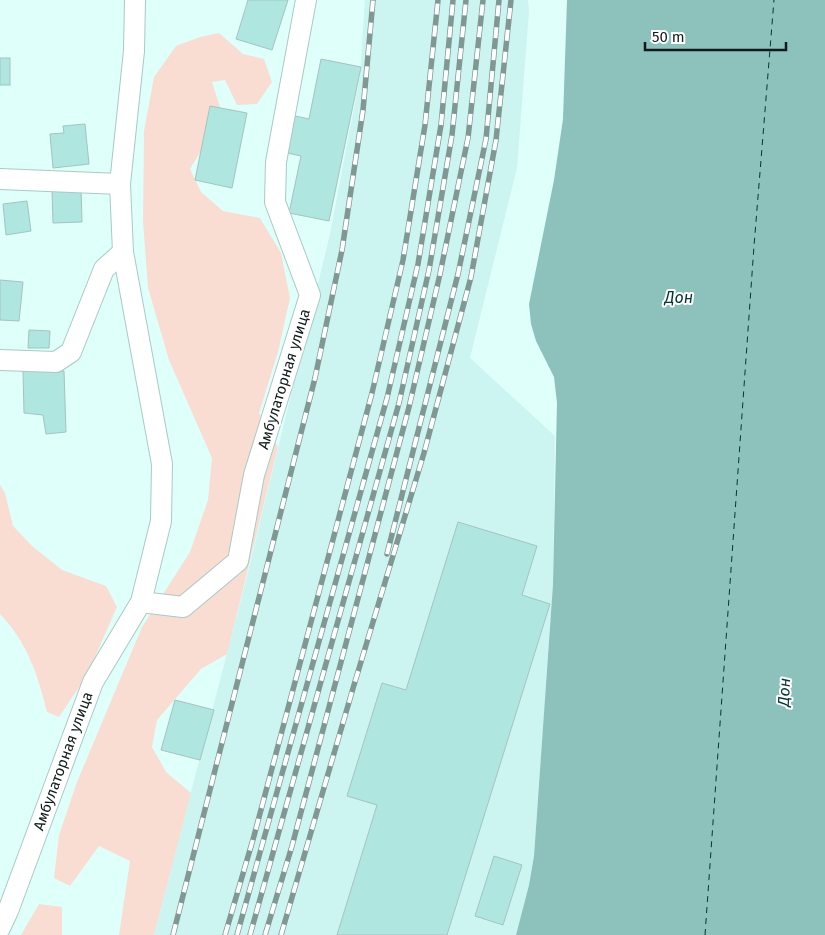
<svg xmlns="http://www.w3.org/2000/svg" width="825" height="935" font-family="'Fira Sans',sans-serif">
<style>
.built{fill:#ccf5f1}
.green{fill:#f9ddd2}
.water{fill:#8dc1bc}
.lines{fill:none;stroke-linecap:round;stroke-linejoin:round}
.ferry{stroke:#033734;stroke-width:1;stroke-dasharray:6 5;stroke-linecap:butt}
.building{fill:#b0e6e0;stroke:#a5c3c0}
.minor-casing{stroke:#aac9c5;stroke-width:22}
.minor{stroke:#fff;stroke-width:20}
.rail-casing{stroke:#819794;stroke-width:5.5}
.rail{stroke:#fff;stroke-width:4;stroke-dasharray:11;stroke-linecap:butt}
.labels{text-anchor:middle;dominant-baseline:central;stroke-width:4;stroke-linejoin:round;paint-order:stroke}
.street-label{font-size:15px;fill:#111c1b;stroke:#fff}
.water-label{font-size:16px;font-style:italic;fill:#033734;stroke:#fff}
</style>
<rect width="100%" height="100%" fill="#dffffb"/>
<path class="built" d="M365,0h163l1,11 -12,157 -47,190 85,78 -2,148 -19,272 -5,29 -13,50h-362l93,-359 83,-342 30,-158z"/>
<g class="green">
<path d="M219,33l24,21 21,5 8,23 -15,22 -20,1 -12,-25 -13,2 9,28 -13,29 -18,30 11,23 22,19 37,7 21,35 9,45 -12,54 -19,61 19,34 -51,207 -26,15 -44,51 -5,27 14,25 25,21 -37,142h-35l11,-74 -31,-15 -29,40 -16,-8 5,-43 18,-53 65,-155 48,-75 18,-52 4,-42 -43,-98 -21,-72 -5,-67 1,-90 10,-54 22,-31 24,-9z"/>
<path d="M0,485l5,8 8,33 19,20 30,24 44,16 11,21 -30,68 -28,42 -12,-5c-9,-37 -20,-70 -47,-98z"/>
<path d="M39,904l23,3v28h-41z"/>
</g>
<path class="water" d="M567,0h258v935h-309l13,-50 5,-29 19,-272 4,-181 -3,-26 -18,-36 -5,-17 -2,-20 25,-124 9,-61z"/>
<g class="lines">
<path class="ferry" d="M705,935l49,-689 20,-246"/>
</g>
<g class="building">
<path d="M248,0h40l-16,50 -36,-11z"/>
<rect x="0" y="58" width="10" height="27"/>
<path d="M321,59l40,8 -32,154 -40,-8 12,-57 -23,-5 8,-37 23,5z"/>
<path d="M210,106l37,7 -15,75 -37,-8z"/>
<path d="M85,124l4,40 -36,4 -3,-34 14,-1 -1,-7z"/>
<path d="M81,189l1,33 -29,1 -1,-33z"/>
<path d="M27,201l4,30 -25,4 -3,-31z"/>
<path d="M0,280l23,2 -4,39 -19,-1z"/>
<path d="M29,330l21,1 -1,17h-21z"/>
<path d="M23,370l41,1 2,61 -20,2 -3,-19 -19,-2z"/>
<path d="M458,522l79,24 -15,49 28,9 -103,331h-110l40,-130 -30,-9 35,-113 24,7z"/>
<path d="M175,700l39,10 -14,50 -39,-10z"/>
<path d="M494,856l28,9 -19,60 -28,-9z"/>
</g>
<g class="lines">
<g class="minor-casing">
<g id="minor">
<path d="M0,179l120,5"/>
<path d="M0,360l56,2 15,-10 33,-83 19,-17"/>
<path d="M141,602l42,5 55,-46 16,-86 56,-180 -35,-93 1,-40 30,-162"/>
<path d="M0,928l8,-17 85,-229 48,-80 20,-81 1,-57 -39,-212 -3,-68 14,-133 1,-51"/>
</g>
</g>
<use href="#minor" class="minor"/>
<g class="rail-casing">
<g id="rail">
<path d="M387,554l71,-280 28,-135 13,-139"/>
<path d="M173,935l142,-557 27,-128 21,-140 10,-110"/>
<path d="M225,935l29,-99 118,-443 31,-133 22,-135 13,-125"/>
<path d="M237,935l150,-537 31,-134 23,-139 12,-125"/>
<path d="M250,935l149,-532 30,-133 23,-135 14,-135"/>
<path d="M265,935l27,-89 117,-439 31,-133 28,-136 15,-138"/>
<path d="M281,935l73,-250 70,-232 47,-176 25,-137 15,-140"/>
</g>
</g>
<use href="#rail" class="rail"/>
</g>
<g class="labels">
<g class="street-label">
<text transform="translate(284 379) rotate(-73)">Амбулаторная улица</text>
<text transform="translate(63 761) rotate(-70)">Амбулаторная улица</text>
</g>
<g class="water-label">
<text x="679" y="297">Дон</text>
<text transform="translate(784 692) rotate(-87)">Дон</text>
</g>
</g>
<path d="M645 42v8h141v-8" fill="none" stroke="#111c1b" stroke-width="2.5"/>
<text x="652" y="42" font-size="15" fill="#111c1b" stroke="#ffffff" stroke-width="4" paint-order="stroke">50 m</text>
</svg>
